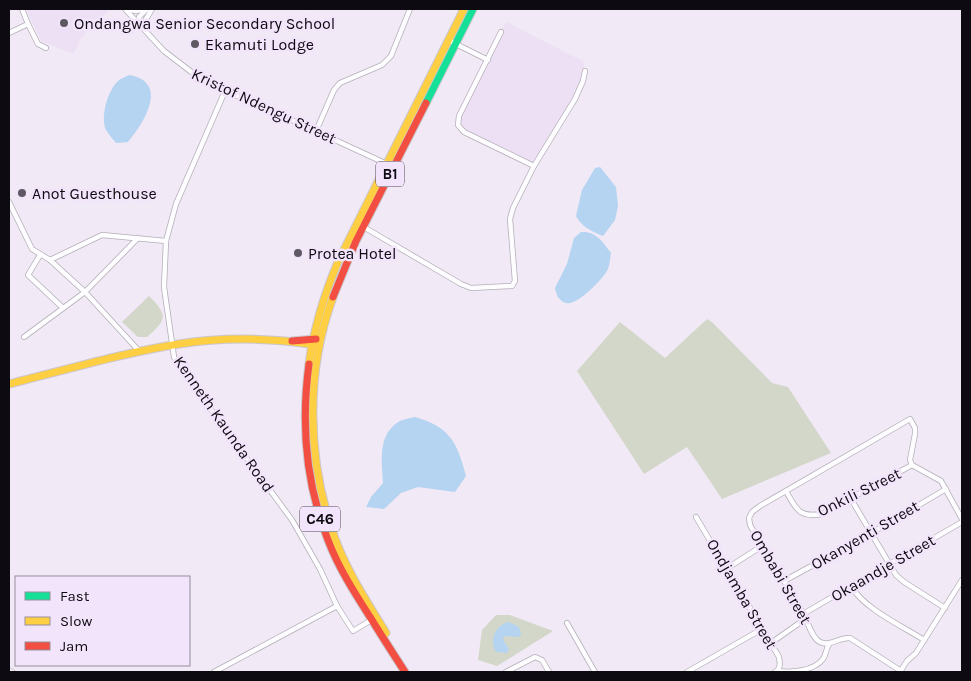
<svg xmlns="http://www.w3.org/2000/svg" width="971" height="681" font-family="Karla,sans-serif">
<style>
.built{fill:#ede0f4}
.green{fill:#d3d7ca}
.water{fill:#b4d4f1}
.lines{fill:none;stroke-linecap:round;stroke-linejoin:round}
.street-casing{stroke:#b4afb8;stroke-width:6}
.fast-casing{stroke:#cac6cb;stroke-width:9}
.slow-casing{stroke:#cac6cb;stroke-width:9}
.jam-casing{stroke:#cac6cb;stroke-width:9}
.street{stroke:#fdfcfe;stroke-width:4.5}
.fast{stroke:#16e098;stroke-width:7}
.slow{stroke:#ffcf43;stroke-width:7}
.jam{stroke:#f24e42;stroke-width:7}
.rail{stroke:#ceccd0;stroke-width:1;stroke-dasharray:10 5;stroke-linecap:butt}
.poi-dot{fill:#5d5861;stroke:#f2e4fa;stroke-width:2}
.labels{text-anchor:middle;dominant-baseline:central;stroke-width:5;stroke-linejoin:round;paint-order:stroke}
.shield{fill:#f2e4fa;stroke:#524b57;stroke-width:1}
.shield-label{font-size:15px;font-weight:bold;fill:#0e0a11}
.poi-label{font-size:16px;fill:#0e0a11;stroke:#f2e4fa;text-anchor:start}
.street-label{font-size:16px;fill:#0e0a11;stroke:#f2e4fa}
</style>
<rect width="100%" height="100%" fill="#f1e9f5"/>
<g class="built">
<path d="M26,9h84l-28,28 -9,17 -32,-13z"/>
<path d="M506,22l77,39 2,10 -2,10 -49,85 -70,-34 -6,-7 1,-9z"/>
</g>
<g class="green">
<path d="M149,296c20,20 17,24 -2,41h-9l-16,-15z"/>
<path d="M707,319l5,3 60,61 16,4 43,66 -109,46 -35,-52 -43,27 -67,-103 43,-49 45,36z"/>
<path d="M496,615h14l43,16 -56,35 -19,-6 4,-30z"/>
</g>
<g class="water">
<path d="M129,75c41,7 15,48 -1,67l-12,1c-3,-4 -7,-8 -10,-13 -6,-13 2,-40 12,-49 3,-3 8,-4 11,-6z"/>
<path d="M600,167l16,20 2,19 -3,14 -12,16c-11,-4 -22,-10 -27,-20l6,-26 13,-22z"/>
<path d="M581,232c15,-1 22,10 30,21 -1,5 -1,11 -3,16 -4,9 -28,33 -38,34 -9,2 -14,-8 -15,-15l12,-24 7,-26z"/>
<path d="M415,417c35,10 42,25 51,59l-11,16 -37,-5 -17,6 -17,16 -18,-2 5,-10 12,-14c-1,-22 -6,-49 17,-62 4,-2 10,-3 15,-4z"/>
<path d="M509,622l10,5 2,6 -1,4 -16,-1 -1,4 6,9 -2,4 -11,-1c-7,-12 -1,-27 13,-30z"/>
</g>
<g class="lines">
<g class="street-casing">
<g id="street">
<path d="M125,9l39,42 30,23 31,17 34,14 128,59"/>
<path d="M126,9l10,2 11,-2"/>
<path d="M28,24l10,20 8,4"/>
<path d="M138,24l1,-7 7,-7"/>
<path d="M146,30v-11l6,-10"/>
<path d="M501,32l-42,84 -1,9 6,7 70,34"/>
<path d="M9,33l19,-9 -6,-15"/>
<path d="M448,40l40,20"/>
<path d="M225,91l-49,113 -10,37 -2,46 10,70 2,5 116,158 28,49 17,37 16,25 20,-12"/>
<path d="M316,131l18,-41 6,-7 42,-18 9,-9 19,-47"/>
<path d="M9,202l23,47 18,11 35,32 55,60"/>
<path d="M362,226l99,58 10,4 41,-2 3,-5 -5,-62 3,-11 21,-42 41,-67 8,-18 2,-10"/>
<path d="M40,255l-12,20 35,33"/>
<path d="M50,260l52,-25 64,6"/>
<path d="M24,337l61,-45 53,-54"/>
<path d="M786,491c10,18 13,27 36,23l90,-49"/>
<path d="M851,499l45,76 8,7 41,26"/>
<path d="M696,517l83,140c1,6 2,12 -4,15"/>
<path d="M726,569l36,-23"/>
<path d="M784,581l86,-47 76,-45"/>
<path d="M852,587c11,21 52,40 72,53"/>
<path d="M803,614l159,-92"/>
<path d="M567,623l28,49"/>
<path d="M771,643l34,-24"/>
<path d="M778,671c14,2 36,0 45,-12 3,-4 3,-10 6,-15"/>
<path d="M901,671l-51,-33c-11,-1 -20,9 -30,4 -7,-3 -11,-16 -14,-23 -17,-32 -38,-62 -56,-94l-1,-7 3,-6 8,-6 150,-87 5,9v6l-5,26 2,5 29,16 21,38"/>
<path d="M214,672l123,-66"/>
<path d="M506,672l29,-15 7,3 7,12"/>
<path d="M687,672l75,-43"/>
<path d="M900,672l7,-11 9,-8 46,-73"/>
</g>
</g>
<g class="fast-casing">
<path id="fast" d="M426,103l47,-94"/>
</g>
<g class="slow-casing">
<g id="slow">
<path d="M333,297c-28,76 -26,163 1,239 12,34 33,66 52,97"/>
<path d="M309,364c5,-36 15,-69 29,-102l126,-253"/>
<path d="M9,384c56,-14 113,-31 170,-40 45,-7 93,-6 137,1"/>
</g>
</g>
<g class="jam-casing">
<g id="jam">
<path d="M333,297l23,-56 70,-138"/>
<path d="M292,341l24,-2"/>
<path d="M309,364c-8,59 -3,120 19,176 11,29 28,55 44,80 11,18 22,35 33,52"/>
</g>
</g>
<use href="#street" class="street"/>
<use href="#fast" class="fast"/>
<use href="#slow" class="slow"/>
<use href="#jam" class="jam"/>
<path class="rail" d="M9,667l8,5"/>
</g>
<g class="poi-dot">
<circle cx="64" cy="23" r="5"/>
<circle cx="195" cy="44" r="5"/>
<circle cx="22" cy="193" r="5"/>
<circle cx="298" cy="253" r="5"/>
</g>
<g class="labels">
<g class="shield">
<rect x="376" y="161.5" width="28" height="25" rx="4"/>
<rect x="300" y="506.5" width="40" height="25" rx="4"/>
</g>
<g class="shield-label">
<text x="390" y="174">B1</text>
<text x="320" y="519">C46</text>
</g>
<g class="poi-label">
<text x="74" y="23">Ondangwa Senior Secondary School</text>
<text x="205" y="44">Ekamuti Lodge</text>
<text x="32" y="193">Anot Guesthouse</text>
<text x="308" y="253">Protea Hotel</text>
</g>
<g class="street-label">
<text transform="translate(264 106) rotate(25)">Kristof Ndengu Street</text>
<text transform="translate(224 424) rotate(55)">Kenneth Kaunda Road</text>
<text transform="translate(859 492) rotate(-26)">Onkili Street</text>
<text transform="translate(865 535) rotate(-30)">Okanyenti Street</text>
<text transform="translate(883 568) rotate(-30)">Okaandje Street</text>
<text transform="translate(781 577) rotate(60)">Ombabi Street</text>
<text transform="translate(742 594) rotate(60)">Ondjamba Street</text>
</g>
</g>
<rect width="971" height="681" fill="none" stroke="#0e0a11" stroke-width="20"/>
<rect x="15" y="576" width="175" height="90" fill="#f2e4fa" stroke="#978d9d"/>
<rect x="25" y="592" width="25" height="8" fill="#16e098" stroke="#978d9d"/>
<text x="60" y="601" font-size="15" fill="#0e0a11">Fast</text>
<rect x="25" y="617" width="25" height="8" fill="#ffcf43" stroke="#978d9d"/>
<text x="60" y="626" font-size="15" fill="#0e0a11">Slow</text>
<rect x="25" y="642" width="25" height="8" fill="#f24e42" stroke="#978d9d"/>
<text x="60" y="651" font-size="15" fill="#0e0a11">Jam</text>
</svg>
